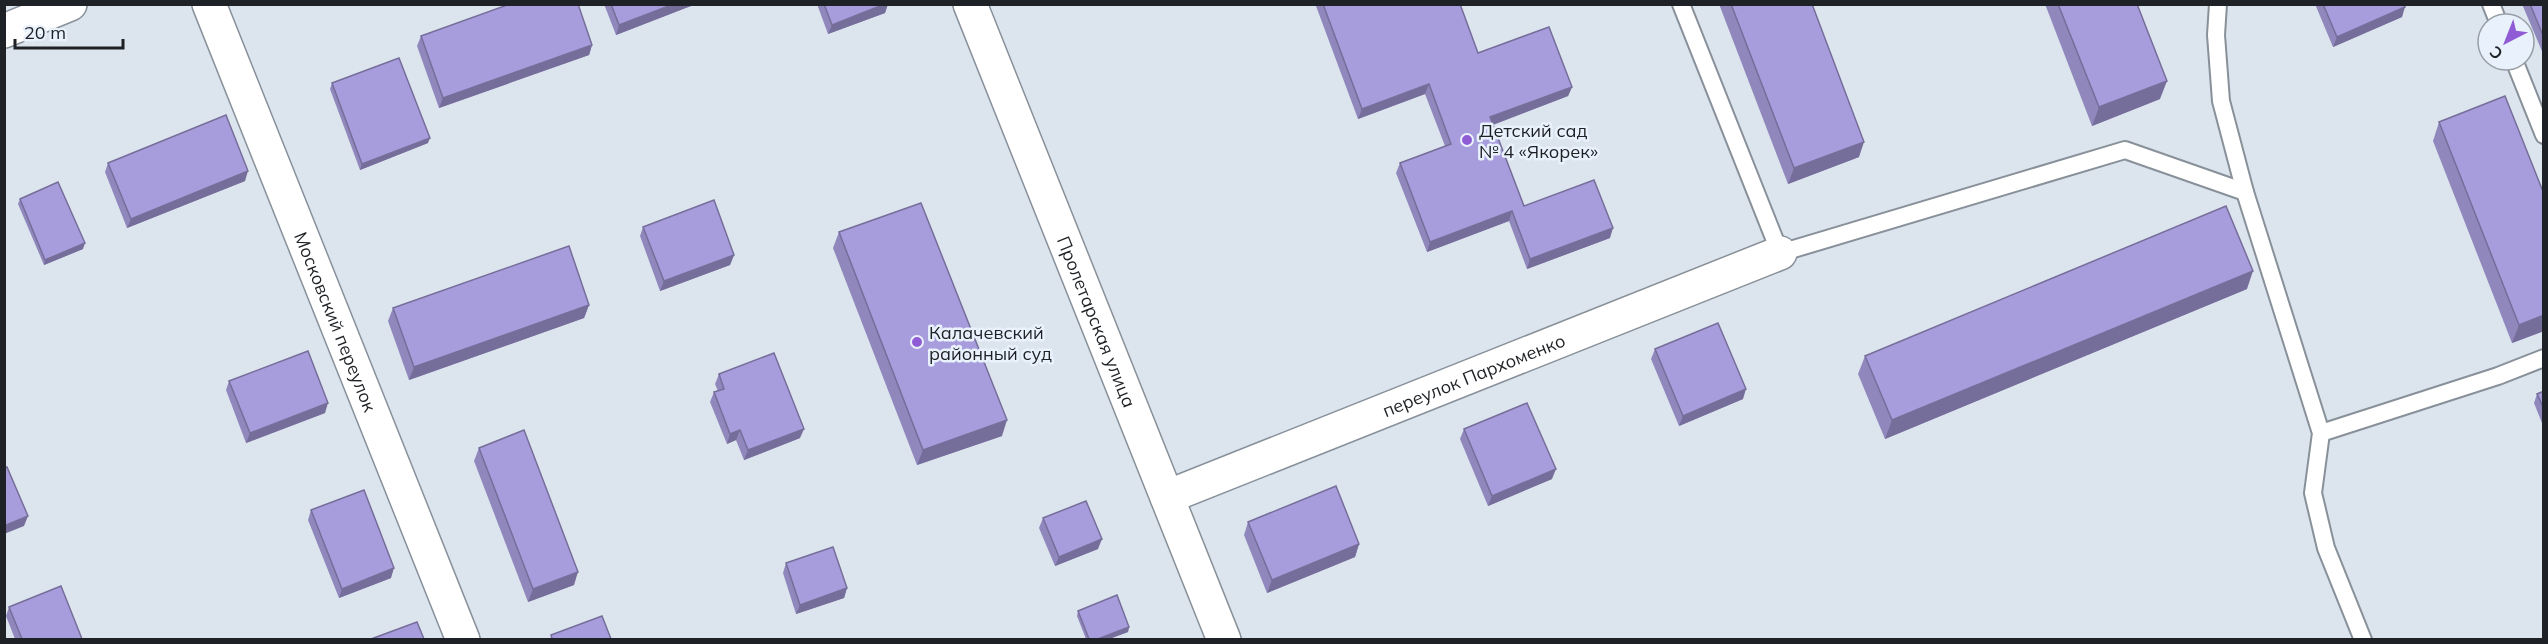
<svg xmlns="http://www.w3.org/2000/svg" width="2548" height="644" font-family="Mulish,sans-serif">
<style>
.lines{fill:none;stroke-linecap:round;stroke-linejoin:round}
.lane-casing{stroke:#889099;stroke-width:20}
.street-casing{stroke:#889099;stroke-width:36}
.secondary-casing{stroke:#889099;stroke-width:36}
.lane{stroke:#fff;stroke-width:16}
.street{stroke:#fff;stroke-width:33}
.secondary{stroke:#fff;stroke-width:33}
.wall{fill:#9087bd}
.shaded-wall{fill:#766e9a}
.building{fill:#a89ddc;stroke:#766e9a;stroke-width:1.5}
.poi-dot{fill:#905cd5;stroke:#e9f2fc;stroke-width:2}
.labels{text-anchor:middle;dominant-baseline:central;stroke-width:5;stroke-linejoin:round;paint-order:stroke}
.poi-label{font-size:18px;fill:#1e2125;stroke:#e9f2fc;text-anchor:start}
.street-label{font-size:18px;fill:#1e2125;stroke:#e9f2fc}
</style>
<rect width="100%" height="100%" fill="#dce5ee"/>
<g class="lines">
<g class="lane-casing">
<g id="lane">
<path d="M1681,4l99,249 345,-103 120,42"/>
<path d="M2218,4l-2,31 5,66 24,91 76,241 -8,60 13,55 37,92"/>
<path d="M2491,4l8,20"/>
<path d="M2514,60l30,75"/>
<path d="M2321,433l177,-57 46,-18"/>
</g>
</g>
<g class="street-casing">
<g id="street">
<path id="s1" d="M209,4l254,636"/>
<path id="s2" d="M970,4l254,636"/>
<path id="s3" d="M1167,497l613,-244"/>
</g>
</g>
<g class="secondary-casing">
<path id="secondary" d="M4,31l66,-27"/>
</g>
<use href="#lane" class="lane"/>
<use href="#street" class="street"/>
<use href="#secondary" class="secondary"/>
</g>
<g class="wall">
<path d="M604,4h92l-80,31z"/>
<path d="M817,4h71l-3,9 -57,21z"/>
<path d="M1316,4h144l18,49 94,34 -4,9 -75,29 31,81 86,32 -83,31 -18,-48 -82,31 -31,-79 4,-10 45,-17 -20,-52 -67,25 -42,-113z"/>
<path d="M1719,4h93l47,153 -71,27z"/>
<path d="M2045,4h92l23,95 -68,27z"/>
<path d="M2315,4h89l-2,13 -69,30z"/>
<path d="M2522,4h22v52z"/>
<path d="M421,36l171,9 -3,10 -150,53 -22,-62z"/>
<path d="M332,83l96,60 -68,27 -30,-81z"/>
<path d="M2439,122l105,72v137l-32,12 -79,-202z"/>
<path d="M108,163l137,18 -118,47 -22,-56z"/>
<path d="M20,199l63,50 -39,16 -26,-61z"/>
<path d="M643,227l91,28 -4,10 -70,26 -20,-55z"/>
<path d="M839,232l163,204 -85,29 -84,-217z"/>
<path d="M2247,289l-362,150 -27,-65 7,-18z"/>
<path d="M589,305l-5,13 -175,62 -21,-59 5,-13z"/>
<path d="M1655,349l88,50 -64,27 -28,-67z"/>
<path d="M719,374l81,64 -56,22 -8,-20 -9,4 -17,-42 4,-10 4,-1 -3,-7z"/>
<path d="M229,381l96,32 -79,30 -20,-53z"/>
<path d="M2544,391v37l-10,-25 3,-9z"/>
<path d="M1464,429l88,50 -64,27 -28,-67z"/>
<path d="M479,448l95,137 -46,17 -54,-141z"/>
<path d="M311,510l80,68 -52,20 -31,-78z"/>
<path d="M1043,518l55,31 -43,17 -16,-38z"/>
<path d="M1248,522l111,22 -4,13 -88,36 -23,-58z"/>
<path d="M786,563l61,25 -3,10 -48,16 -13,-41z"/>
<path d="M9,607l73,32h-67l-9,-23z"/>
<path d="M1078,611l51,16 -1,5 -19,7h-23l-9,-23z"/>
</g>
<g class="shaded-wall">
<path d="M674,4h22l-80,31 3,-10z"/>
<path d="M885,4h3l-3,9 -57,21 4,-9z"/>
<path d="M2405,7l-3,10 -69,30 4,-10z"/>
<path d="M592,45l-3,10 -150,53 4,-10z"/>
<path d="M2167,81l-7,18 -68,27 7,-19z"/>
<path d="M1429,84l-4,10 -67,25 4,-10z"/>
<path d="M1572,87l-4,9 -81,31 3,-10z"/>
<path d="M430,138l-2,5 -68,27 2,-6z"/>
<path d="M1864,142l-5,15 -71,27 6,-16z"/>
<path d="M248,171l-3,10 -118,47 4,-9z"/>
<path d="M1512,211l-3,10 -82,31 3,-10z"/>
<path d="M1613,228l-3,10 -83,31 3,-10z"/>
<path d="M85,243l-2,6 -39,16 1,-5z"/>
<path d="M734,255l-4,10 -70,26 4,-10z"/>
<path d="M2253,271l-6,18 -362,150 7,-19z"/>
<path d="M589,305l-5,13 -175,62 5,-13z"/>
<path d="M2544,315v16l-32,12 7,-18z"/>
<path d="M1746,389l-3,10 -64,27 4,-10z"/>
<path d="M328,403l-3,10 -79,30 4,-10z"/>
<path d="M1007,420l-5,16 -85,29 6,-15z"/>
<path d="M804,429l-4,9 -56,22 4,-10z"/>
<path d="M740,430l-4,10 -9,4 3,-10z"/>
<path d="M1556,469l-4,10 -64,27 4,-10z"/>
<path d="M28,516l-4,10 -20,8v-8z"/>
<path d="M1102,539l-4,10 -43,17 4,-9z"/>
<path d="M1359,544l-4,13 -88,36 5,-13z"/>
<path d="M394,568l-3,10 -52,20 3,-9z"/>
<path d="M578,572l-4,13 -46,17 5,-13z"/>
<path d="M847,588l-3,10 -48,16 4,-9z"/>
<path d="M1129,627l-1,5 -19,7h-11z"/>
</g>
<g class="building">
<path d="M510,4h68l14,41 -149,53 -22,-62z"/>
<path d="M611,4h63l-55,21z"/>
<path d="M824,4h61l-53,21z"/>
<path d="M1323,4h137l18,49 71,-26 23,60 -82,30 34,89 70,-26 19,48 -83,31 -18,-48 -82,31 -30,-79 51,-19 -22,-60 -67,25z"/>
<path d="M1731,4h81l52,138 -70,26z"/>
<path d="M2058,4h79l30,77 -68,26z"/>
<path d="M2323,4h81l1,3 -68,30z"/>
<path d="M2530,4h14v34z"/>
<path d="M399,58l31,80 -68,26 -30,-81z"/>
<path d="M2505,96l39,98v121l-25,10 -80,-203z"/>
<path d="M226,115l22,56 -117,48 -23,-56z"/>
<path d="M58,182l27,61 -40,17 -25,-61z"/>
<path d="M714,200l20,55 -70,26 -21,-54z"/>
<path d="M921,203l86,217 -84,30 -84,-218z"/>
<path d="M2226,206l27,65 -361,149 -27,-64z"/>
<path d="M569,246l20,59 -175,62 -21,-59z"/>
<path d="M1718,323l28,66 -63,27 -28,-67z"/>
<path d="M308,351l20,52 -78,30 -21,-52z"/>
<path d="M774,353l30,76 -56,21 -8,-20 -10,4 -16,-42 10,-3 -5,-15z"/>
<path d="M2544,391v18l-7,-15z"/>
<path d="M1527,403l29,66 -64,27 -28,-67z"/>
<path d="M524,430l54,142 -45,17 -54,-141z"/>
<path d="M7,467l21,49 -24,10v-58z"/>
<path d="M1336,486l23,58 -87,36 -24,-58z"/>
<path d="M364,490l30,78 -52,21 -31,-79z"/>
<path d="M1086,501l16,38 -43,18 -16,-39z"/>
<path d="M833,547l14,41 -47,17 -14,-42z"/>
<path d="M61,586l21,53h-60l-13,-32z"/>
<path d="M1117,595l12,32 -31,12h-9l-11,-28z"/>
<path d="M602,616l9,23h-59l-1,-4z"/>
<path d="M417,622l7,17h-53z"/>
</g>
<g class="poi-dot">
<circle cx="1467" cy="140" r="6"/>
<circle cx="917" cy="342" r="6"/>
</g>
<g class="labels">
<g class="poi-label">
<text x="1479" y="130">Детский сад<tspan x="1479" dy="21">№ 4 «Якорек»</tspan></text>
<text x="929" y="332">Калачевский<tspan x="929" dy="21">районный суд</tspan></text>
</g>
<g class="street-label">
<text stroke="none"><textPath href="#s1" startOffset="342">Московский переулок</textPath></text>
<text stroke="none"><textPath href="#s2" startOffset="342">Пролетарская улица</textPath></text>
<text stroke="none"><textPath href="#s3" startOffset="330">переулок Пархоменко</textPath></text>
</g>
</g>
<rect width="2548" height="644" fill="none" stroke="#1e2125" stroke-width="12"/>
<g transform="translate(2506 42) rotate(222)"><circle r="28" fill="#e9f2fc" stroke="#989ea6" stroke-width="1.5"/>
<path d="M0-4.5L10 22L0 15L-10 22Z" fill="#905cd5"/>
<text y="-9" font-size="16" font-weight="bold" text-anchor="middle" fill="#1e2125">С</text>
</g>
<path d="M15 39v9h108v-9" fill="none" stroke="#1e2125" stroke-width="3"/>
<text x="24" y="39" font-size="18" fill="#1e2125" stroke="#e9f2fc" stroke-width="4.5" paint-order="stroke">20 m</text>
</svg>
